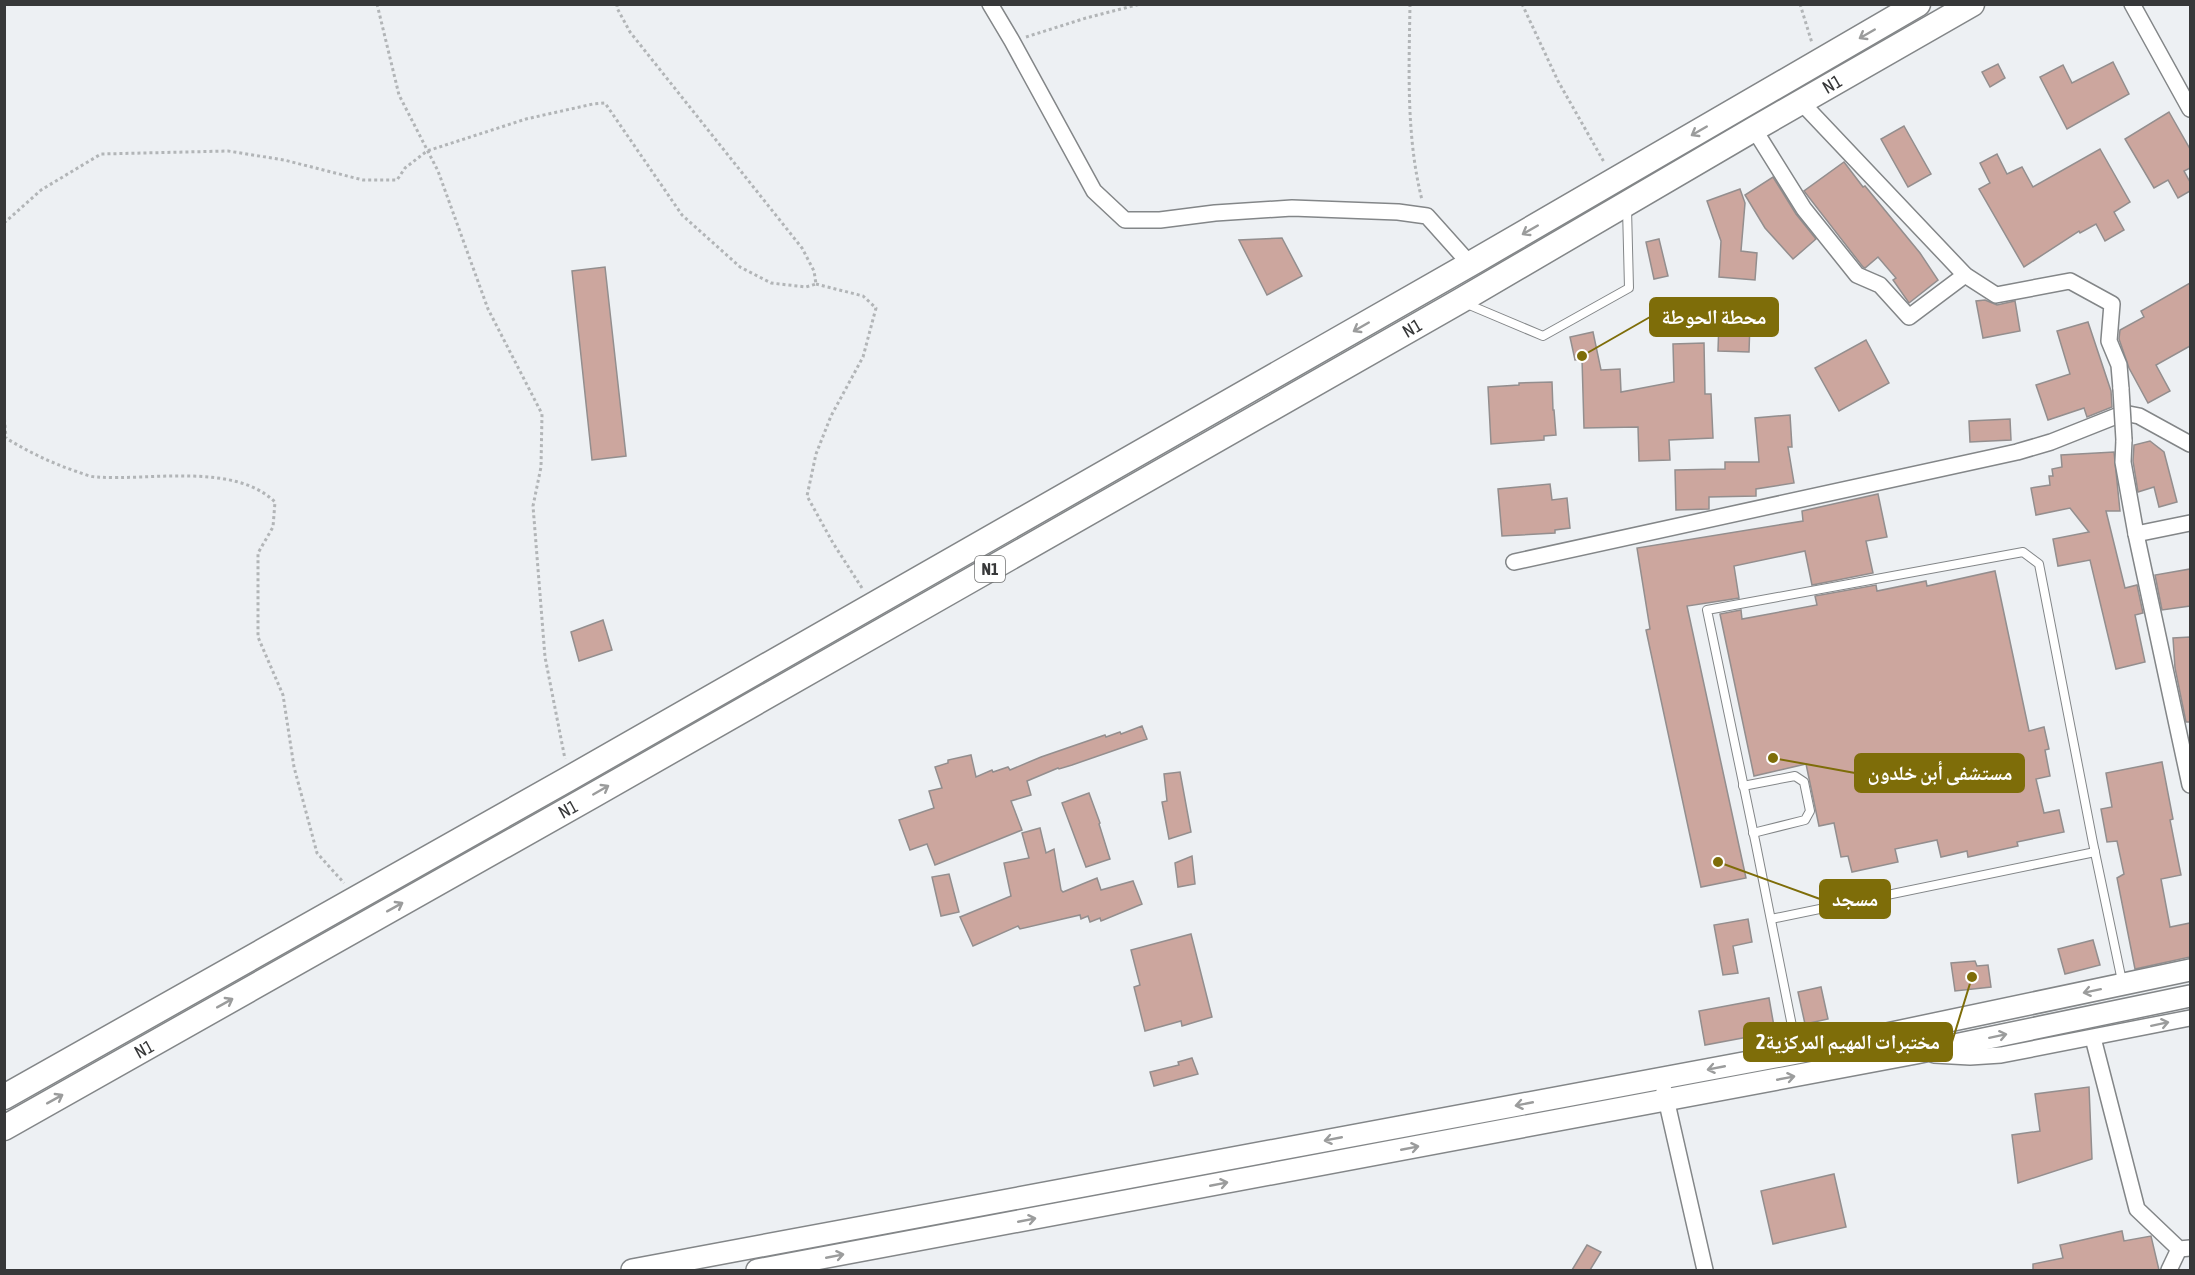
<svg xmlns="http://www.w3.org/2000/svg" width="2195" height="1275" font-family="'Asap Condensed','Noto Naskh Arabic',sans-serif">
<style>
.building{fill:#cca69e;stroke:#938e8e;stroke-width:1.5}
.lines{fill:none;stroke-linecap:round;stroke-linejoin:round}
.service-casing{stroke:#838688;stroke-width:10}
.minor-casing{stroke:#838688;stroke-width:18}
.secondary-casing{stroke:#838688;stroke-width:24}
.trunk-casing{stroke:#838688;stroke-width:27}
.path{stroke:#b2b5b7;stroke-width:3;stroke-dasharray:3 3;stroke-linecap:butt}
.service{stroke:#fff;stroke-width:8}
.minor{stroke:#fff;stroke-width:15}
.secondary{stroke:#fff;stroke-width:21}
.trunk{stroke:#fff;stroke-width:24}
.minor-bridge-casing{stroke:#838688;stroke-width:18;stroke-linecap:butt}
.minor-bridge{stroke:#fff;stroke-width:15}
.oneway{stroke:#9b9c9c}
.labels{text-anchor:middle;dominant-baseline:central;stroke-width:6;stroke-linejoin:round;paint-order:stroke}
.shield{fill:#fff;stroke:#737474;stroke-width:1.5}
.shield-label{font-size:16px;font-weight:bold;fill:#373839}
.street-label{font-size:18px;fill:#373839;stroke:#fff}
.leader{fill:none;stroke:#7e6d09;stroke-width:2}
.callout-dot{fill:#7e6d09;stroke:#fff;stroke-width:2}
.callout{fill:#7e6d09;stroke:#7e6d09;stroke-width:2}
.callout-label{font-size:20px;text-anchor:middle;font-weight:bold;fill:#fff}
</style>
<rect width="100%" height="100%" fill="#edf0f3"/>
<g class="building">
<path d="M2113,62l16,32 -62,35 -27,-52 23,-12 9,18z"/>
<path d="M1998,64l7,14 -15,9 -8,-15z"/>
<path d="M2169,112l21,37v19l-6,3 6,11v9l-12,7 -10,-18 -14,8 -29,-49z"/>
<path d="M1904,126l27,48 -23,13 -27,-48z"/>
<path d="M2100,149l30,53 -16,10 10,18 -19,11 -9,-17 -16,9 -1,-2 -55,36 -45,-78 11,-6 -10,-20 17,-9 10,20 15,-7 11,20z"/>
<path d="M1844,162l19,25 2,-1 55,67 18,27 -29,23 -16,-23 3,-2 -18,-21 -13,11 -2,-1 -59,-76z"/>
<path d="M1773,177l23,37 20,25 -23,20 -28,-31 -20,-33z"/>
<path d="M1740,189l5,14 -4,48 16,2 -2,27 -36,-3 2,-36 -14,-40z"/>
<path d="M1282,238l20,38 -35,19 -28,-55z"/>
<path d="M1659,239l9,37 -14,3 -8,-37z"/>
<path d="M605,267l21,189 -34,4 -20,-189z"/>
<path d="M2190,283v63l-34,19 14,26 -22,12 -19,-35 -10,-29 1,-9 24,-13 -3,-6z"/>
<path d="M1985,300l12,5 18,-4 5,30 -37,7 -7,-37z"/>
<path d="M1719,321l31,1 -1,30 -31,-1z"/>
<path d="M2088,322l23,69 1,16 -25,10 -3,-9 -36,12 -12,-35 34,-11 -13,-43z"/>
<path d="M1593,332l8,38 19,-1 1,23 53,-10 -1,-38 31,-1 1,51h6l2,44 -44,2 1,20 -31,1 -1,-34 -54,1 -2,-69 -7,1 -5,-23z"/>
<path d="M1866,340l23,43 -50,28 -24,-43z"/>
<path d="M1552,382l1,28h1l2,25 -12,1v4l-53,4 -3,-57 31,-2v-2z"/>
<path d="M1790,415l2,32h-4l6,36 -38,6v7l-47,1v12l-33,1 -1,-40 50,-1v-7h34l-4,-44z"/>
<path d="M2010,419l1,21 -41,2 -1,-21z"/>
<path d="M2150,441l14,11 13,50 -18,5 -5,-20 -16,5 -5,-31 1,-16z"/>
<path d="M2114,452l6,59h-14l19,77 12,-3 6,28 -8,2 10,47 -29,7 -26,-109 -32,6 -5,-27 36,-7 -19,-24 -34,7 -5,-27 19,-3 -1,-9h4l-1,-7 10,-2 -1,-12z"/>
<path d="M1550,484l2,16 15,-2 3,30 -15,2v3l-53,3 -4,-47z"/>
<path d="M1878,494l9,43 -21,4 7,32 -61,12 -7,-34 -71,15 5,32 -52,8 59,272 -45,9 -55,-257 4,-1 -13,-81 166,-27 -1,-10z"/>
<path d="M2190,569v37l-28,4 -7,-35z"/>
<path d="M1995,571l34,160 15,-4 5,22 -4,1 5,26 -14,3 8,34 15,-3 5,22 -47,10 1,4 -50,11 -1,-6 -26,6 -4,-17 -42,9 3,13 -46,10 -4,-16 -7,1 -7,-34 -15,3 -13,-62 -52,12 -34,-162 21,-4 1,9 75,-14 -2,-9 61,-11 1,6 49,-10 1,5z"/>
<path d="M603,620l9,30 -33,11 -8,-29z"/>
<path d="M2190,637v85h-4l-11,-54 -2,-30z"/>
<path d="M1142,726l5,13 -75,26 -13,4 -1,-1 -31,13 4,14 -20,6 11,29 -87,35 -8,-21 -17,6 -11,-30 35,-12 -5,-17 13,-3 -7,-21 13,-4v-3l23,-5 5,22 16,-7 1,2 15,-5 2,3 31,-13 64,-22 1,2 14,-5 1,2z"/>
<path d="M2162,762l11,57 -3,1 11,55 -20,4 9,48 20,-4v34l-55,12 -18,-91 7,-4 -7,-33 -10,1 -6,-33 11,-2 -6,-34z"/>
<path d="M1180,772l11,60 -22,7 -7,-37 5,-1 -3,-27z"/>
<path d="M1089,793l11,30 -1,1 11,35 -24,8 -24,-64z"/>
<path d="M1040,828l6,25 8,-4 7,41 2,2 34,-14 4,12 32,-9 9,23 -41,17 -1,-3 -10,4 -2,-6 -7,3 -1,-4 -60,14 -2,-3 -45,20 -13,-29 51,-21 -7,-33 25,-5 -7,-25z"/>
<path d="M1192,856l3,28 -17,3 -3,-24z"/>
<path d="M949,874l10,38 -18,4 -9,-39z"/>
<path d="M1748,919l4,23 -19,4 5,27 -15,2 -9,-50z"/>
<path d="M1191,934l21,83 -30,9 -1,-5 -36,10 -11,-44 6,-2 -9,-35z"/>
<path d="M2093,940l7,25 -35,9 -7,-25z"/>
<path d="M1975,961l2,5 11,-1 3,22 -36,4 -4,-28z"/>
<path d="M1821,987l7,32 -23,5 -7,-32z"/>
<path d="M1769,998l6,34 -70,13 -6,-34z"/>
<path d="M1192,1058l6,16 -44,12 -4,-14 29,-7 -1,-3z"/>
<path d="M2089,1087l3,72 -74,24 -6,-48 28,-4 -5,-37z"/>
<path d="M1834,1174l12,53 -73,17 -12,-53z"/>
<path d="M2122,1231l2,10 27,-5 8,34h-126v-6l30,-6 -3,-13z"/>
<path d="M1587,1245l14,7 -11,18h-18z"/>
</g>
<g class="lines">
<g class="service-casing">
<g id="service">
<path d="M1467,304l76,32 86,-48 -2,-80"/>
<path d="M1743,786l52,-10 9,6 6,29 -5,9 -52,13"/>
<path d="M1771,919l324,-67"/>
<path d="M1797,1051l-41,-206 -49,-235 316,-58 16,12 54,279 29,138"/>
</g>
</g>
<g class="minor-casing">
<g id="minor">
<path d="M990,4l22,37 82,150 31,29h35l55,-7 77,-5 106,4 29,4 43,48"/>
<path d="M2132,4l58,105"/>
<path d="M1801,102l164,173 31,20 74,-14 42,23 -3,37 10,24 2,24"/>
<path d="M1754,129l50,80 53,66 23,10 29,32 56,-42"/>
<path d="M2124,440l-1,22 13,72 54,251"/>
<path d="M2136,534l54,-11"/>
<path d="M1514,562l503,-110 34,-10 68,-27 10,-1 10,2 51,28"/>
<path d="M2093,1038l44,171 42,40 11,-1"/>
<path d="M1934,1055l36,2 31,-2 189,-37"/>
<path d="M1664,1090l41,180"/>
<path d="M2169,1270l10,-21"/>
</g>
</g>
<g class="secondary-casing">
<g id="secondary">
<path d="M632,1270l1165,-217 393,-83"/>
<path d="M757,1270l1159,-217 274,-57"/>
</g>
</g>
<g class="trunk-casing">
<g id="trunk">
<path d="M4,1097l564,-318 909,-519 441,-256"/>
<path d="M4,1128l588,-332 868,-495 294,-172 218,-125"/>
</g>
</g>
<g class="path">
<path d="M377,4l22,91 39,76 50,138 54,105 -1,53 -8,39 12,151 20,102"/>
<path d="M1410,4c-1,66 -4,132 12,196"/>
<path d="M1522,4l36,77 46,81"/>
<path d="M1800,4l12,39"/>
<path d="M1026,37l60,-19 54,-14"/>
<path d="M4,223l37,-33 60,-36 127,-3 56,9 79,20h34l8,-12 22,-17 99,-32 67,-15 12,-1 77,112 58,52 31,16 35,4 10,-3 -2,-13 -12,-23 -172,-216 -13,-24v-4"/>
<path d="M4,282v74"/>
<path d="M816,284l47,12 13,12 -13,49 -32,59 -15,38 -9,42 26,47 29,45"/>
<path d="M4,413l2,25"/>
<path d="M4,437c23,14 45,25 71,34 7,2 14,6 22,6 52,4 137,-15 178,25l-2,25 -15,26v84l25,58 11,72 23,86 27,30"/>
</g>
<use href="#service" class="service"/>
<use href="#minor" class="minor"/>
<use href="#secondary" class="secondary"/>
<use href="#trunk" class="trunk"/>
<g class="minor-bridge-casing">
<path id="minor-bridge" d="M2121,389l3,51"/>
</g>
<use href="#minor-bridge" class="minor-bridge"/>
</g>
<defs><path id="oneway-shaft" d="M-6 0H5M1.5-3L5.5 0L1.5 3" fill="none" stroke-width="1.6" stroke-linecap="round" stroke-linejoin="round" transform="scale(1.5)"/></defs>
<g class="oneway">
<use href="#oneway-shaft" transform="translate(1867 34) rotate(150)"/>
<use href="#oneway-shaft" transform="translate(1699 131) rotate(150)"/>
<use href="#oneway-shaft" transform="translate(1530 230) rotate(150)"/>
<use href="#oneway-shaft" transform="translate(1361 327) rotate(150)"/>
<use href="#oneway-shaft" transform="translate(601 790) rotate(-30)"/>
<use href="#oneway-shaft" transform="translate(395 907) rotate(-29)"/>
<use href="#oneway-shaft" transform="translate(2092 991) rotate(168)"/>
<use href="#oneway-shaft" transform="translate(225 1003) rotate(-29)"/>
<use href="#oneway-shaft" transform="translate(2160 1024) rotate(-12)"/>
<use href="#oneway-shaft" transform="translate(1998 1036) rotate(-12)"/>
<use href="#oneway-shaft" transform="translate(1716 1068) rotate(169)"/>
<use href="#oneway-shaft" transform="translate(1786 1078) rotate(-11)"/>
<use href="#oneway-shaft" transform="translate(55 1099) rotate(-29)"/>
<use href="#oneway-shaft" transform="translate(1524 1104) rotate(169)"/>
<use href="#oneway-shaft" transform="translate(1333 1139) rotate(169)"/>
<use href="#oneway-shaft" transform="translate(1410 1148) rotate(-11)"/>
<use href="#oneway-shaft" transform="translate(1219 1184) rotate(-11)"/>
<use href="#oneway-shaft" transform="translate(1027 1220) rotate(-11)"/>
<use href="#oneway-shaft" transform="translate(835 1256) rotate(-11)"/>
</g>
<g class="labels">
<rect class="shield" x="975" y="556" width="30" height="26" rx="4.5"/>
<g class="shield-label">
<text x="990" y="569">N1</text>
</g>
<g class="street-label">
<text transform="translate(1832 84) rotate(-30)">N1</text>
<text transform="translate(1412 328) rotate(-30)">N1</text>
<text transform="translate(568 809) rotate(-29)">N1</text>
<text transform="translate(144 1049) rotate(-29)">N1</text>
</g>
</g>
<path class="leader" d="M1582 356L1650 317M1773 758L1855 773M1718 862L1820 899M1972 977L1952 1042"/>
<g class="callout-dot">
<circle cx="1582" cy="356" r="6"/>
<circle cx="1773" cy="758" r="6"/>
<circle cx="1718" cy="862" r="6"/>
<circle cx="1972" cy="977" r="6"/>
</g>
<g class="callout">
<rect x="1650" y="298" width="128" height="38" rx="6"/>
<rect x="1855" y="754" width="169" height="38" rx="6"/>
<rect x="1820" y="880" width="70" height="38" rx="6"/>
<rect x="1744" y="1023" width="208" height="38" rx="6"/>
</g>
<g class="callout-label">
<text x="1714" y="324">محطة الحوطة</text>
<text x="1940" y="780">مستشفى أبن خلدون</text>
<text x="1855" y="906">مسجد</text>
<text x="1848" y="1049">مختبرات المهيم المركزية2</text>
</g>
<rect width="2195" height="1275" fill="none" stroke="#373839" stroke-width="12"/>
</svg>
